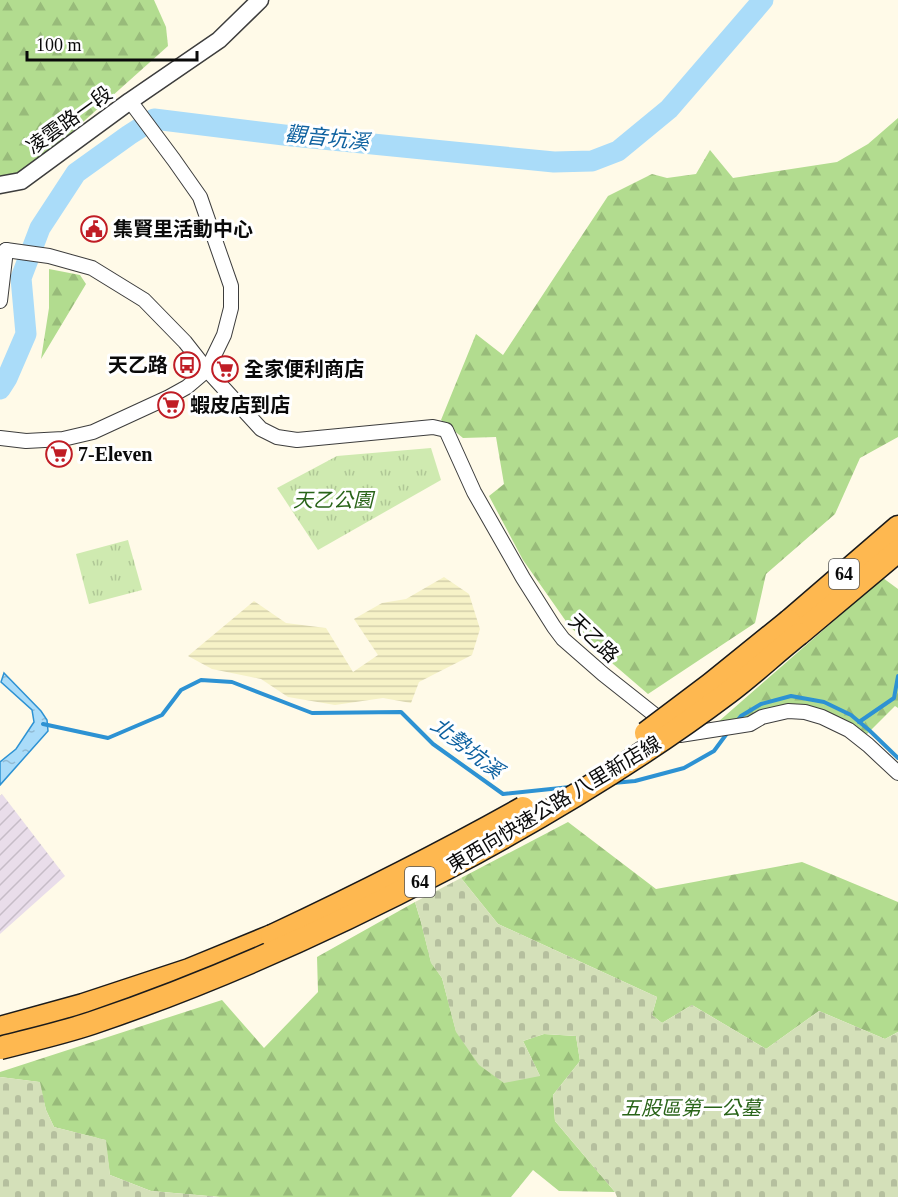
<svg xmlns="http://www.w3.org/2000/svg" width="898" height="1197" font-family="'Times New Roman','Noto Sans TC',serif">
<style>
.industrial{fill:url(#industrial-furrows)}
.farmland{fill:url(#farmland-rules)}
.forest{fill:url(#forest-firs)}
.cemetery{fill:url(#cemetery-stones)}
.park{fill:url(#park-tufts)}
.water{fill:url(#water-ripples);stroke:#2d92d3;stroke-width:1.5}
.lines{fill:none;stroke-linecap:round;stroke-linejoin:round}
.stream{stroke:#2d92d3;stroke-width:4}
.river{stroke:#aadcf9;stroke-width:21}
.minor-casing{stroke:#3d3d3d;stroke-width:16}
.tertiary-casing{stroke:#3d3d3d;stroke-width:19}
.trunk-casing{stroke:#1b1b1b;stroke-width:25}
.minor{stroke:#fff;stroke-width:14}
.tertiary{stroke:#fff;stroke-width:16}
.trunk{stroke:#feb850;stroke-width:22}
.trunk-bridge-casing{stroke:#1b1b1b;stroke-width:25;stroke-linecap:butt}
.trunk-bridge{stroke:#feb850;stroke-width:22}
.labels{text-anchor:middle;dominant-baseline:central;stroke-width:6;stroke-linejoin:round;paint-order:stroke}
.shield{fill:#fff;stroke:#545454;stroke-width:1.5}
.shield-label{font-size:18px;font-weight:bold;fill:#0a0a0a}
.street-label{font-size:20px;fill:#0a0a0a;stroke:#fff}
.poi-label{font-size:20px;font-weight:bold;fill:#0a0a0a;stroke:#fff;text-anchor:start}
.park-label{font-size:20px;font-style:italic;fill:#296419;stroke:#fff}
.water-label{font-size:21px;font-style:italic;fill:#0f62a0;stroke:#fff}
</style>
<defs>
<pattern id="industrial-furrows" width="10" height="10" patternUnits="userSpaceOnUse" patternTransform="scale(1.5)"><rect width="10" height="10" fill="#e9ddea"/><path d="M-1 1l2-2M0 10L10 0M9 11l2-2" fill="none" stroke="#c6bcc7"/></pattern>
<pattern id="farmland-rules" width="6" height="5" patternUnits="userSpaceOnUse" patternTransform="scale(1.5)"><rect width="6" height="5" fill="#f6f2c7"/><path d="M0 2.5h6" fill="none" stroke="#d2ceaa"/></pattern>
<pattern id="forest-firs" width="22" height="20" patternUnits="userSpaceOnUse" patternTransform="scale(1.5)"><rect width="22" height="20" fill="#b2dc8f"/><path d="M5 1l3.5 6h-7zM16 11l3.5 6h-7z" fill="#98bb7a"/></pattern>
<pattern id="cemetery-stones" width="16" height="16" patternUnits="userSpaceOnUse" patternTransform="scale(1.5)"><rect width="16" height="16" fill="#d4e0b9"/><path d="M2 7V4a2 2 0 0 1 4 0v3zM10 15v-3a2 2 0 0 1 4 0v3z" fill="#b5bf9e"/></pattern>
<pattern id="park-tufts" width="24" height="20" patternUnits="userSpaceOnUse" patternTransform="scale(1.5)"><rect width="24" height="20" fill="#cfeab0"/><path d="M3 7l-1-3M5 7V3M7 7l1-3M15 17l-1-3M17 17v-4M19 17l1-3" fill="none" stroke="#b0c796"/></pattern>
<pattern id="water-ripples" width="26" height="14" patternUnits="userSpaceOnUse" patternTransform="scale(1.5)"><rect width="26" height="14" fill="#aadcf9"/><path d="M2 4q2-2 4 0t4 0M15 11q2-2 4 0t4 0" fill="none" stroke="#91bbd4"/></pattern>
</defs>
<rect width="100%" height="100%" fill="#fffae8"/>
<path class="industrial" d="M2,794l63,82 -65,58v-138z"/>
<path class="farmland" d="M444,577l25,17 11,35 -8,26 -53,27 -8,21 -28,-5 -48,7 -47,-8 -27,-18 -49,-10 -24,-13 66,-55 32,22 40,5 27,44 25,-17 -24,-36 28,-16 24,-4z"/>
<g class="forest">
<path d="M0,0h154l12,27 2,19 -142,127 -26,5z"/>
<path d="M898,118v319l-38,21 -25,56 -69,60 -11,49 -107,71 -78,-67 -47,-67 -34,-64 15,-12 -8,-47 -33,1 -22,-18 35,-86 27,21 105,-159 44,-22 15,4 29,-4 14,-24 23,28 104,-16 31,-18z"/>
<path d="M49,269l31,6 6,9 -45,75 8,-51z"/>
<path d="M883,578l15,11v119l-3,-2 -30,30 -62,-27 -78,24 -7,-11z"/>
<path d="M568,822l88,67 146,-27 96,40v130l-13,7 -66,-28 -53,38 -74,-44 -30,18 -10,-8 5,-18 -159,-73 -37,-46z"/>
<path d="M415,902l6,20 10,40 11,16 14,53 84,45 -17,-35 21,-7 32,2 4,25 -27,34 2,26 60,71 -56,-1 -26,-21 -22,27h-291l-69,-6 -41,-16 -5,-35 -51,-13 -8,-17 -7,-28 -39,-5v-5l222,-72 42,48 54,-56 -1,-35z"/>
</g>
<g class="cemetery">
<path d="M461,878l37,46 159,73 -5,18 10,8 30,-18 74,44 53,-38 66,28 13,-7v165h-281l-2,-5 -60,-71 -2,-26 27,-34 -4,-25 -32,-2 -21,7 17,35 -36,7 -25,-18 -23,-33 -14,-54 -11,-15 -10,-41 -6,-20z"/>
<path d="M0,1077l40,5 6,28 8,17 52,13 4,35 41,16 69,6h-220z"/>
</g>
<g class="park">
<path d="M431,448l10,32 -123,70 -41,-62 60,-32z"/>
<path d="M128,540l14,50 -53,14 -13,-50z"/>
</g>
<path class="water" d="M4,673l37,38 6,9 1,11 -48,54v-23l16,-13 18,-27 -2,-12 -31,-28z"/>
<g class="lines">
<g class="stream">
<path d="M737,721l4,-5 20,-12 30,-8 33,6 27,13 18,15 29,28"/>
<path d="M859,722l35,-24 4,-22"/>
<path d="M43,724l65,14 54,-23 19,-25 20,-10 31,2 80,31 89,-1 32,32 70,50 67,-7"/>
<path d="M613,783l22,-2 49,-13 30,-17 14,-19"/>
</g>
<path class="river" d="M0,389l7,-11 19,-44 -5,-56 19,-50 36,-55 53,-38 25,-16 138,17 262,26 38,-1 26,-10 51,-42 94,-109"/>
<g class="minor-casing">
<g id="minor">
<path d="M6,250l43,6 43,12 52,32 41,42 22,28 54,59 16,8 20,3 136,-13 13,3 28,62 49,86 31,49 9,12 40,35 77,61 70,-11 12,-7 26,-6 17,1 17,5 27,13 19,15 30,28"/>
<path d="M0,301l6,-51"/>
<path d="M0,438l26,3 37,-2 30,-7 76,-35 18,-10 20,-17 17,-35 7,-27v-22l-31,-89 -26,-37 -44,-59"/>
</g>
</g>
<g class="tertiary-casing">
<path id="tertiary" d="M0,185l21,-4 109,-80 89,-61 41,-40"/>
</g>
<g class="trunk-casing">
<g id="trunk">
<path d="M789,621l109,-94"/>
<path d="M799,634l99,-83"/>
<path d="M0,1028l83,-23 106,-35 83,-34"/>
</g>
</g>
<use href="#minor" class="minor"/>
<use href="#tertiary" class="tertiary"/>
<use href="#trunk" class="trunk"/>
<g class="trunk-bridge-casing">
<g id="trunk-bridge">
<path d="M646,733l65,-49 78,-63"/>
<path d="M272,936c85,-40 169,-82 251,-128"/>
<path d="M0,1048c31,-8 62,-15 92,-25 124,-42 239,-94 355,-155 98,-52 193,-109 282,-176 24,-18 46,-39 70,-58"/>
</g>
</g>
<use href="#trunk-bridge" class="trunk-bridge"/>
</g>
<defs>
<g id="civic-ring" transform="scale(1.35)"><circle r="9.5" fill="#fff" stroke="#c01d25" stroke-width="1.5"/><path d="M-.6-6.5H3V-4.5H.6V-3L4-1V1h2V6H-6V1h2V-1L-.6-3ZM-1.2 2.5V6h2.4V2.5Z" fill="#c01d25"/></g>
<g id="bus-ring" transform="scale(1.35)"><circle r="9.5" fill="#fff" stroke="#c01d25" stroke-width="1.5"/><path d="M-5-6H5V4H4V6H2V4H-2V6H-4V4H-5ZM-3.5-4V0h7V-4ZM-3.5 1.2v1.5H-2V1.2ZM2 1.2v1.5H3.5V1.2Z" fill="#c01d25"/></g>
<g id="supermarket-ring" transform="scale(1.35)"><circle r="9.5" fill="#fff" stroke="#c01d25" stroke-width="1.5"/><path d="M-6-5.5h2.5l.6 2H6L4.5 2H-2.5L-4.4-4H-6ZM-1.5 3.2a1.3 1.3 0 1 0 .1 0ZM3 3.2a1.3 1.3 0 1 0 .1 0Z" fill="#c01d25"/></g>
</defs>
<g fill-rule="evenodd">
<use href="#civic-ring" x="94" y="229"/>
<use href="#bus-ring" x="187" y="365"/>
<use href="#supermarket-ring" x="225" y="369"/>
<use href="#supermarket-ring" x="171" y="405"/>
<use href="#supermarket-ring" x="59" y="454"/>
</g>
<g class="labels">
<g class="shield">
<rect x="829" y="559" width="30" height="30" rx="4.5"/>
<rect x="405" y="867" width="30" height="30" rx="4.5"/>
</g>
<g class="shield-label">
<text x="844" y="574">64</text>
<text x="420" y="882">64</text>
</g>
<g class="street-label">
<text transform="translate(69 120) rotate(-36)">凌雲路一段</text>
<text transform="translate(594 638) rotate(44)">天乙路</text>
<text transform="translate(554 804) rotate(-31)">東西向快速公路 八里新店線</text>
</g>
<g class="poi-label">
<text x="113" y="229">集賢里活動中心</text>
<text x="168" y="365" text-anchor="end">天乙路</text>
<text x="244" y="369">全家便利商店</text>
<text x="190" y="405">蝦皮店到店</text>
<text x="78" y="454">7-Eleven</text>
</g>
<g class="park-label">
<text x="333" y="500">天乙公園</text>
<text x="691" y="1108">五股區第一公墓</text>
</g>
<g class="water-label">
<text transform="translate(327 138) rotate(6)">觀音坑溪</text>
<text transform="translate(467 748) rotate(38)">北勢坑溪</text>
</g>
</g>
<path d="M27 51v9h170v-9" fill="none" stroke="#0a0a0a" stroke-width="3"/>
<text x="36" y="51" font-size="18" fill="#0a0a0a" stroke="#ffffff" stroke-width="4.5" paint-order="stroke">100 m</text>
</svg>
